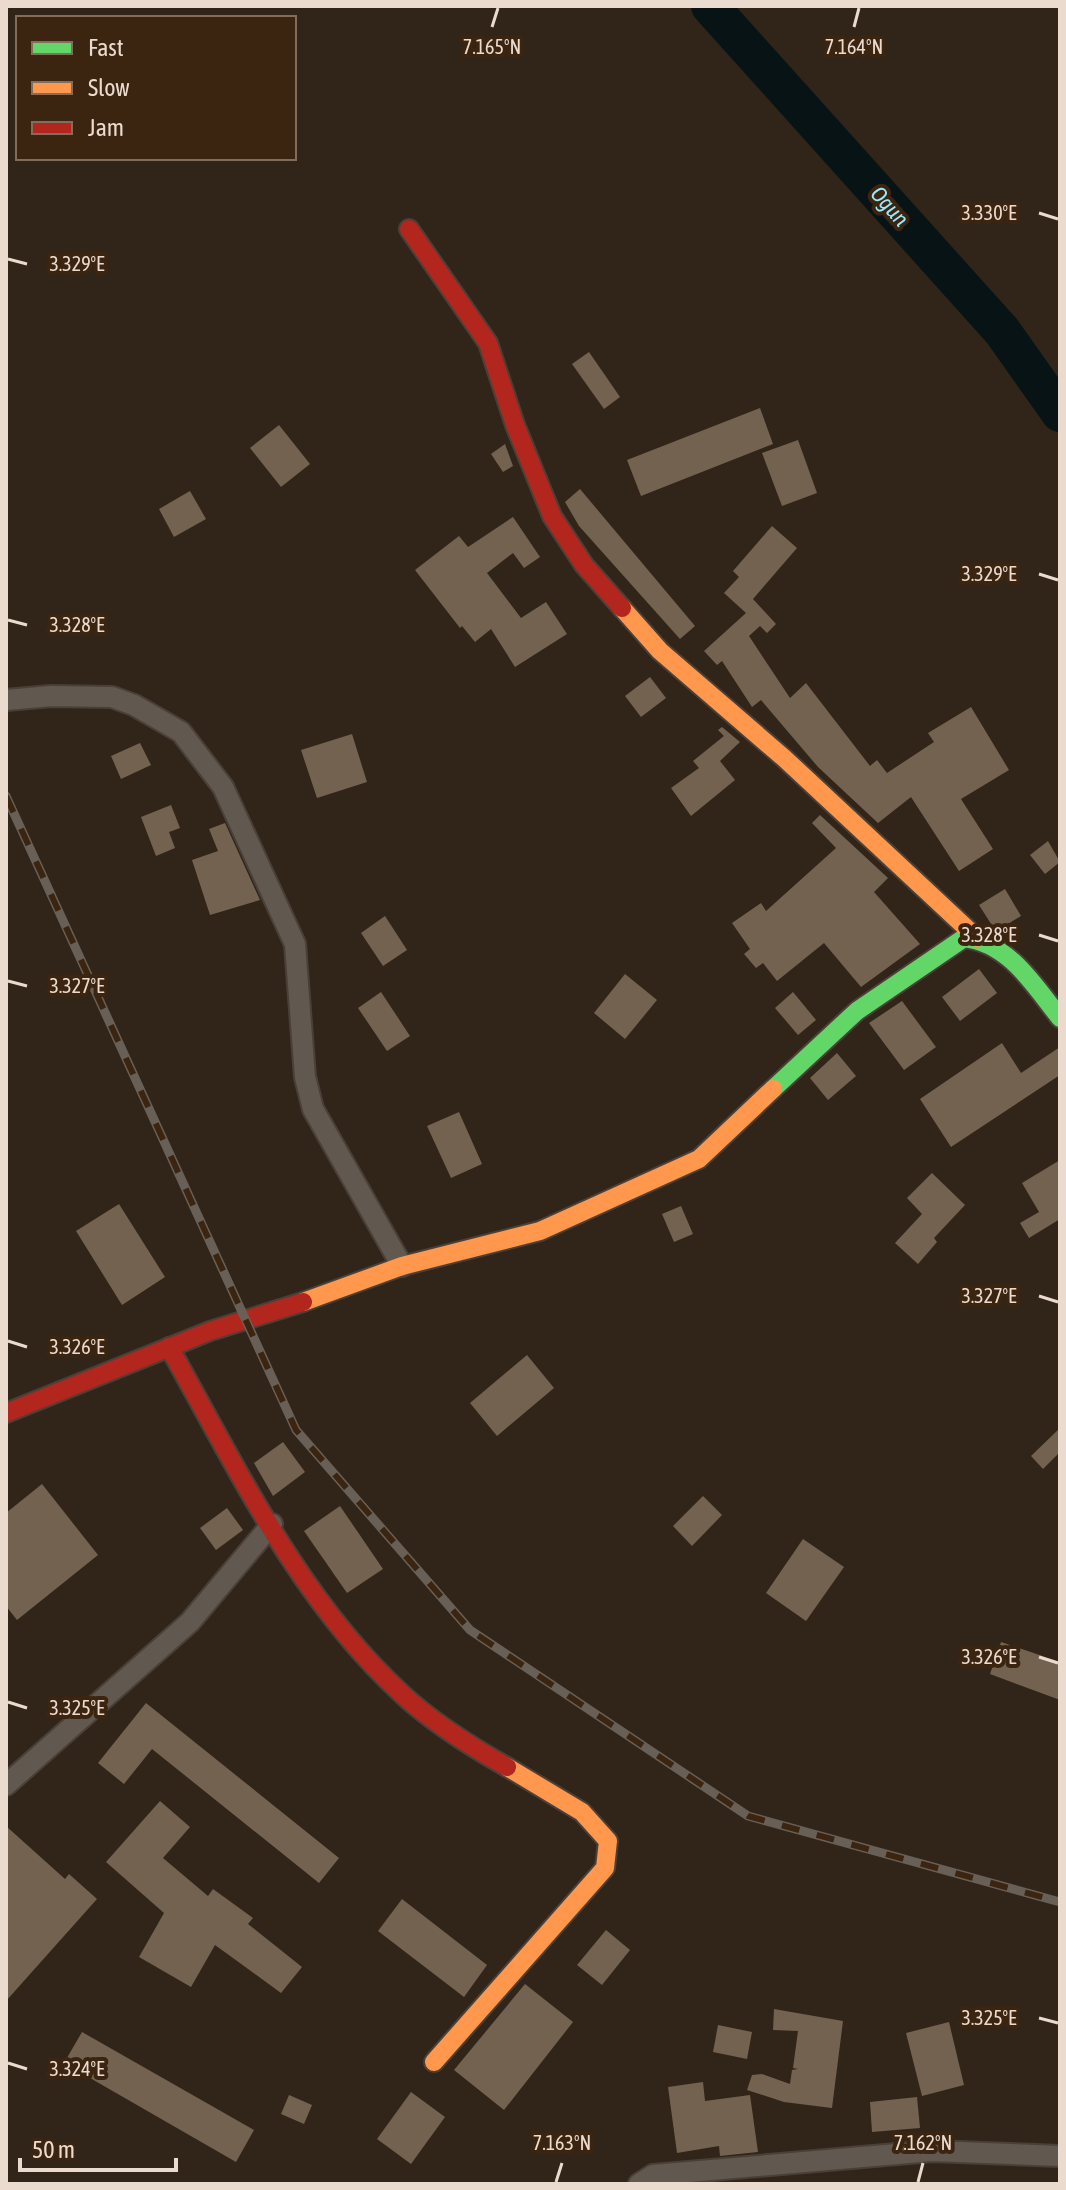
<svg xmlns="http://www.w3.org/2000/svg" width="1066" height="2190" font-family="'Asap Condensed',sans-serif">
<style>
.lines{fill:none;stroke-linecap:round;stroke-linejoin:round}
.river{stroke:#081315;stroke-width:38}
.building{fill:#736250}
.street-casing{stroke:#4a4038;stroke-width:24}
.fast-casing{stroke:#4a4038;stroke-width:22}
.slow-casing{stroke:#4a4038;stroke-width:22}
.jam-casing{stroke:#4a4038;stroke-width:22}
.street{stroke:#615850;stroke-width:20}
.fast{stroke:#63d668;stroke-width:18}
.slow{stroke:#ff974d;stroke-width:18}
.jam{stroke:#b3261e;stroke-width:18}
.rail-casing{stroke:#686057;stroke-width:9}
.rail{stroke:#3b2410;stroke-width:6;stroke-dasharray:18;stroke-linecap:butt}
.ticks{fill:none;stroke:#ebdbcf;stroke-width:3}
.labels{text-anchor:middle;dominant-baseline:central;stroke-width:8;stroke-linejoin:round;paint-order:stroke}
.water-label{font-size:22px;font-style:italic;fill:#98e9fe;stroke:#3b2410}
.ticks-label{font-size:20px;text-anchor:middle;fill:#ebdbcf;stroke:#3b2410;stroke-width:8;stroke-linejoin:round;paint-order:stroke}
</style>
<rect width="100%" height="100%" fill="#31251a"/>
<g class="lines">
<path class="river" d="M710,6l292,325 58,82"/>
</g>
<g class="building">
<path d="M589,352l31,45 -16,12 -32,-45z"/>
<path d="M760,408l13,36 -132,52 -14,-36z"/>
<path d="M279,425l31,39 -29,23 -31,-39z"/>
<path d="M798,440l19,53 -35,13 -20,-53z"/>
<path d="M505,444l8,22 -10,6 -12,-18z"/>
<path d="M580,489l115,137 -15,13 -101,-113 -14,-24z"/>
<path d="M190,491l16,28 -32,18 -15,-28z"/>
<path d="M513,517l27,40 -16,11 -11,-15 -26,20 34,45 25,-16 21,32 -52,33 -24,-38 -16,13 -13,-16 -2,2 -45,-58 44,-34 9,11z"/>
<path d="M772,526l25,22 -44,51 23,25 -9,9 -7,-7 -11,10 41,62 16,-15 64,83 7,-6 10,13 47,-31 -6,-9 43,-26 38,63 -48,29 32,50 -34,22 -48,-74 -33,26 -60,-56 -57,-67 -9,7 -30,-46 -5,4 -13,-14 42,-38 -22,-20 15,-16 -6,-6z"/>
<path d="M650,677l16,21 -25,19 -16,-21z"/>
<path d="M722,727l18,15 -20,19 15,19 -44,36 -20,-28 28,-20 -6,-7 31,-25 -6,-6z"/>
<path d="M352,734l15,48 -50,16 -16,-48z"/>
<path d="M140,743l11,22 -30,14 -10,-23z"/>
<path d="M171,805l9,23 -11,4 6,16 -19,8 -15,-39z"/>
<path d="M820,815l68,63 -14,14 46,52 -59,43 -37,-44 -47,38 -14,-18 -7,5 -12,-14 6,-5 -18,-26 29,-20 5,8 70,-63 -24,-25z"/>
<path d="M225,823l35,77 -50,15 -18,-55 26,-9 -9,-22z"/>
<path d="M1048,841l12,21 -15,12 -15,-19z"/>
<path d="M1005,889l16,27 -23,14 -5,-3 -14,-22z"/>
<path d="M385,916l22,34 -24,16 -22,-33z"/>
<path d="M979,969l18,24 -37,28 -18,-24z"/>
<path d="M625,974l32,26 -32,39 -31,-26z"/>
<path d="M381,992l29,44 -23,15 -29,-43z"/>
<path d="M793,992l23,28 -18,15 -23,-27z"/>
<path d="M902,1001l34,46 -32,23 -35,-47z"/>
<path d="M1002,1043l19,30 39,-26v28l-109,72 -31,-48z"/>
<path d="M837,1053l19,23 -28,24 -18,-22z"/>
<path d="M459,1112l23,52 -31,14 -24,-52z"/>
<path d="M1060,1160v59l-31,19 -9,-15 19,-11 -17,-29z"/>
<path d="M932,1173l33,32 -31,33 3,4 -19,22 -23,-21 27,-29 -15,-16z"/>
<path d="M119,1204l46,73 -43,28 -46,-74z"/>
<path d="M681,1206l12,28 -19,8 -12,-28z"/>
<path d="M527,1355l27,33 -57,48 -27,-33z"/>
<path d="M1060,1428v24l-17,17 -12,-13z"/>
<path d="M283,1442l22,30 -32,24 -19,-33z"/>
<path d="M42,1484l56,71 -81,65 -11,-14v-93z"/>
<path d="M703,1496l19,19 -30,31 -19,-20z"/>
<path d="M340,1506l43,63 -36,24 -43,-62z"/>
<path d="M227,1508l16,22 -27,20 -16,-22z"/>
<path d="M803,1539l41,28 -38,54 -40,-28z"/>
<path d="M1001,1642l59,20v38l-70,-26z"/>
<path d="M146,1703l193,155 -20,25 -167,-134 -28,35 -26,-21z"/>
<path d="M160,1801l30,26 -27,31 45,38 5,-7 40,29 -5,6 54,43 -21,26 -66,-48 -24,42 -52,-30 25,-44 -58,-51z"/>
<path d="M6,1826l59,53 4,-5 28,25 -91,102z"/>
<path d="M402,1899l85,66 -23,32 -86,-66z"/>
<path d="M606,1930l24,20 -28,35 -25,-20z"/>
<path d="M525,1984l48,38 -69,88 -50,-40z"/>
<path d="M774,2009l69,12 -11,87 -48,-6 -37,-12 5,-15 10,-1 28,10 2,-14 6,-1 -5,-1 5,-37 -25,-1z"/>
<path d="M949,2022l15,63 -42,11 -16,-63z"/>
<path d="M718,2025l34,7 -5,27 -34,-7z"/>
<path d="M82,2032l172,98 -18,32 -172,-99z"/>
<path d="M703,2082l2,19 45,-6 8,57 -38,4 -1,-10 -42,7 -9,-66z"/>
<path d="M411,2092l34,25 -34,47 -34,-25z"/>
<path d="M289,2095l23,10 -8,19 -23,-10z"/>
<path d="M917,2097l3,31 -48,4 -2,-30z"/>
</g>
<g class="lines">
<g class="street-casing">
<g id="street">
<path d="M6,700l45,-4 61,1 22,8 47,27 42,55 72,157 10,133 8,32 89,157"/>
<path d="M6,1785l184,-163 82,-98"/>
<path d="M639,2184l14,-9 279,-24 128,5"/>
</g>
</g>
<g class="fast-casing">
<path id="fast" d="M773,1089l84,-78 107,-73c45,5 70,47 96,80"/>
</g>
<g class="slow-casing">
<g id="slow">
<path d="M622,608l38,43 124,107 193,180"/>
<path d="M303,1302l99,-36 138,-35 159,-72 74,-70"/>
<path d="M434,2062l171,-194 3,-27 -26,-29 -75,-45"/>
</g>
</g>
<g class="jam-casing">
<g id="jam">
<path d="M409,229l79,114 27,82 37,91 32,49 38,43"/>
<path d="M169,1347c67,119 130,253 233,347 31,29 68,52 105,73"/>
<path d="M6,1413l204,-82 93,-29"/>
</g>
</g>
<use href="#street" class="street"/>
<use href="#fast" class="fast"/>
<use href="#slow" class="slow"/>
<use href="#jam" class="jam"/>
<g class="rail-casing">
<path id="rail" d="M6,796l290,634 174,200 278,186 312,86"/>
</g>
<use href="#rail" class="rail"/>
</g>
<path class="ticks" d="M492,27l6,-19M854,27l5,-19M1039,213l19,6M8,259l19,5M1039,574l19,6M8,620l19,5M1039,935l19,6M8,981l19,5M1039,1296l19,6M8,1341l19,6M1039,1657l19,6M8,1702l19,6M1039,2018l19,5M8,2063l19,6M556,2182l6,-19M918,2182l5,-19"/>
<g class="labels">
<g class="water-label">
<text transform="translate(890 206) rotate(48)">Ogun</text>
</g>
</g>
<g class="ticks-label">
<text x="492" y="54">7.165°N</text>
<text x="854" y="54">7.164°N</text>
<text x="989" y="220">3.330°E</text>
<text x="77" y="271">3.329°E</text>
<text x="989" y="581">3.329°E</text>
<text x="77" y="632">3.328°E</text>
<text x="989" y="942">3.328°E</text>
<text x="77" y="993">3.327°E</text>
<text x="989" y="1303">3.327°E</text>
<text x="77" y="1354">3.326°E</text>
<text x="989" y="1664">3.326°E</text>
<text x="77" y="1715">3.325°E</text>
<text x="989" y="2025">3.325°E</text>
<text x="77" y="2076">3.324°E</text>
<text x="562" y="2150">7.163°N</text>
<text x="923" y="2150">7.162°N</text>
</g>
<rect width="1066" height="2190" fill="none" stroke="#ebdbcf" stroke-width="16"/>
<rect x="16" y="16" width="280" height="144" fill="#3b2410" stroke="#816d5c" stroke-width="2"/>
<rect x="32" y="42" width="40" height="12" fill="#63d668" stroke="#816d5c" stroke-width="2"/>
<text x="88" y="56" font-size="24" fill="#ebdbcf">Fast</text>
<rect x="32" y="82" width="40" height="12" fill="#ff974d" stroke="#816d5c" stroke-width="2"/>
<text x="88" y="96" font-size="24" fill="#ebdbcf">Slow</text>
<rect x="32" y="122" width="40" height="12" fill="#b3261e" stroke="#816d5c" stroke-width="2"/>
<text x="88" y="136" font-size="24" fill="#ebdbcf">Jam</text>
<path d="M20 2158v12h156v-12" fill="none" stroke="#ebdbcf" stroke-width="4"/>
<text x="32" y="2158" font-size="24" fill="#ebdbcf" stroke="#3b2410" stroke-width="6" paint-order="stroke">50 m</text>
</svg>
